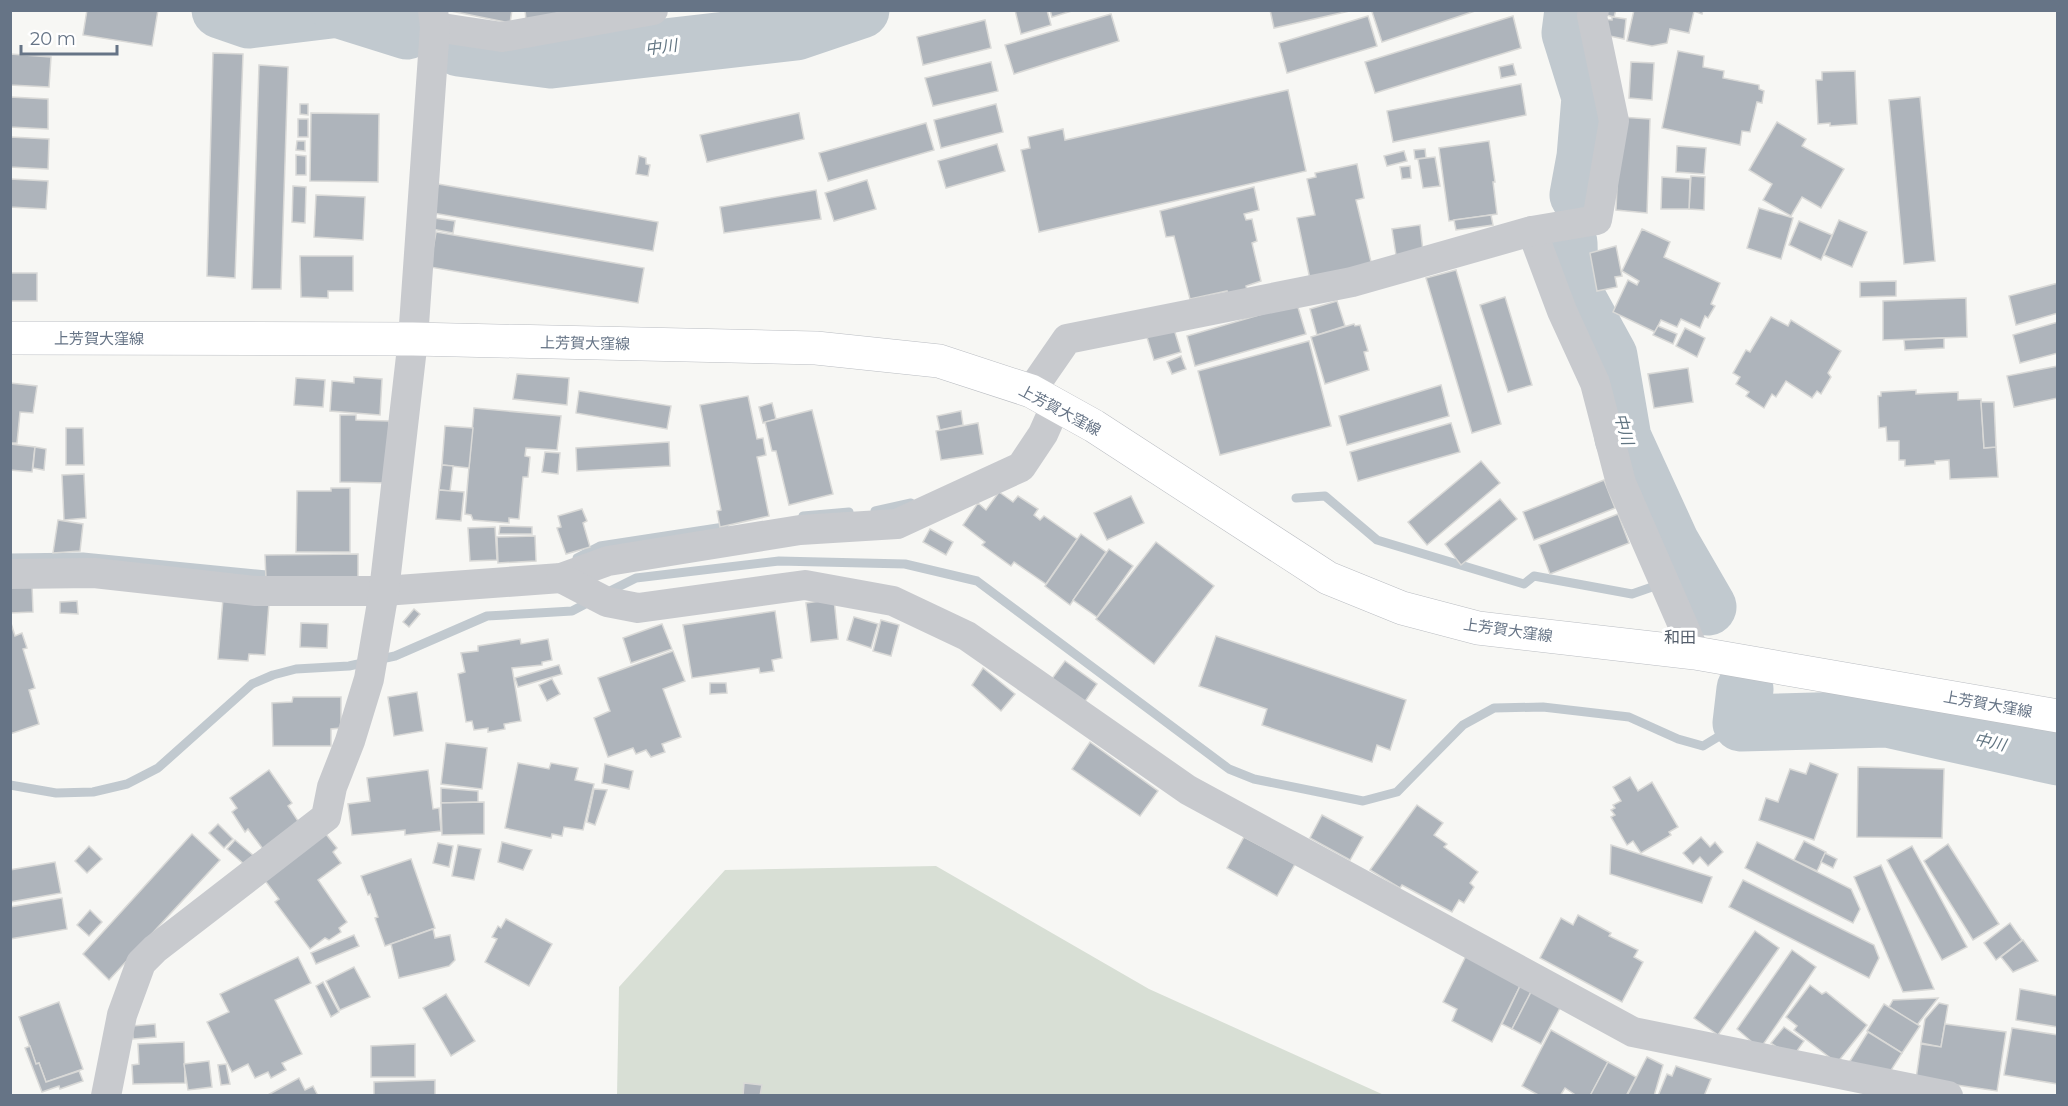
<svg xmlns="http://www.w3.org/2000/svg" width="2068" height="1106" font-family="Montserrat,'Noto Sans JP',sans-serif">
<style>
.green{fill:#d8dfd5}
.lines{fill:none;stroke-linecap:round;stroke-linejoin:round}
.stream{stroke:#c1c9cf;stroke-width:9}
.river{stroke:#c1c9cf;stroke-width:57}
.building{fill:#aeb4bb;stroke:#d9d9d7;stroke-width:1.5}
.secondary-casing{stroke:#babdc2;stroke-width:34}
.minor{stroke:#c8cace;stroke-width:30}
.secondary{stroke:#fff;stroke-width:33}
.labels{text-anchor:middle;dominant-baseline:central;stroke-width:6;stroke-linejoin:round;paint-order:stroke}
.street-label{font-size:15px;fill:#667486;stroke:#fff}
.water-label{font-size:16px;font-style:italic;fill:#627582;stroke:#fff}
.neighbourhood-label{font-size:16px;fill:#545e6b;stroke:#fff}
</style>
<rect width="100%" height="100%" fill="#f7f7f4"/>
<path class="green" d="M936,866l213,123 235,106 -767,1 2,-109 106,-117z"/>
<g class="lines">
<g class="stream">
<path d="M1296,498l29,-2 52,44 147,44 10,-8 98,18 23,-8"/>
<path d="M875,511l36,-8"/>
<path d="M803,516l46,-4"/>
<path d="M10,558l73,-1 194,19"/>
<path d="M577,558l23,-12 124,-19"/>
<path d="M1678,579l12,-4"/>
<path d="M606,593l30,-15 143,-17 126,3 72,17 252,188 25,10 109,22 34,-9 66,-67 31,-17 49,-1 86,10 49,22 25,7 38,-23"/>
<path d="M10,785l46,8 37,-1 34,-8 31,-16 94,-84 21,-9 23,-6 53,-3 46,-10 92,-40 85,-5 19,-10"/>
</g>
<g class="river">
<path d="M220,10l29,10 82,-10"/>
<path d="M340,10l67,21"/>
<path d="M1573,10l-3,23 20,64 -5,60 -7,38"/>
<path d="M459,48l92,12 245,-28 65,-22"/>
<path d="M1569,243l1,42 39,71 14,82 48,105 37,64"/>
<path d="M1745,689l-4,34 146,-4 171,38"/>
</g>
</g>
<g class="building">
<path d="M87,10h71l-6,36 -69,-11z"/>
<path d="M446,10h66l-2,13z"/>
<path d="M525,10h83l-82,10z"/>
<path d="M1015,10h32l4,15 -30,9z"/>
<path d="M1050,10h25l-23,7z"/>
<path d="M1270,10h84l-80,18z"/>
<path d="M1376,10h102l-96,32 -10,-30z"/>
<path d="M1599,10h17l-2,7 -15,-4z"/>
<path d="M1634,10h69l-1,4 -8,-3 -5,22 -19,-4 -3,14 -15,3 -25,-5z"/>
<path d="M1111,14l8,27 -105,33 -9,-29z"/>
<path d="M1368,16l9,30 -90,27 -8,-30z"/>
<path d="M1513,16l8,32 -146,45 -10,-31z"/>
<path d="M1612,17l14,2 -2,20 -24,-5 2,-15 10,1z"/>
<path d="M985,20l6,28 -68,17 -6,-28z"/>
<path d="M1678,51l26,5 -1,11 21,4 -1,7 36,7v4l5,2 -2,12 -5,-1 -7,30 -8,-1 -2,14 -78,-17z"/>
<path d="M213,53l30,1 -8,224 -28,-2z"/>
<path d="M10,54l41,3 -2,30 -39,-2z"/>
<path d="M991,62l7,29 -65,15 -8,-28z"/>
<path d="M1631,62l23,1 -2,37 -23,-2z"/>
<path d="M1513,64l3,11 -15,3 -2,-11z"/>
<path d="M259,65l29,2 -7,222h-29z"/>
<path d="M1855,71l2,53 -27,2v-3l-12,1 -2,-44h6v-8z"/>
<path d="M1521,84l5,31 -133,27 -6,-31z"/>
<path d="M1288,90l18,81 -267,61 -18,-82 9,-2 -2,-11 35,-8 2,11z"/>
<path d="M10,97l38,2v30l-38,-2z"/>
<path d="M1920,97l15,164 -31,3 -15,-164z"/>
<path d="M300,104h8v11l-8,-1z"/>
<path d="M996,104l7,28 -62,16 -7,-28z"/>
<path d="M311,113l68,1 -1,68 -68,-1z"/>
<path d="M799,113l5,26 -97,23 -7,-27z"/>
<path d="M1620,117l30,2 -3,94 -31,-3z"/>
<rect x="298" y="119" width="10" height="18"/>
<path d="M1777,122l29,17 -4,7 42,23 -23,39 -19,-11 -11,19 -28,-16 9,-16 -23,-14z"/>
<path d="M926,123l8,27 -106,31 -9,-28z"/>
<path d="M10,137l39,2 -1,30 -38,-2z"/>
<path d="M297,141h8v10l-9,-1z"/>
<path d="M1489,141l6,41h-2l4,32 -48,7 -10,-73z"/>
<path d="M997,144l8,27 -59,17 -8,-27z"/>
<path d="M1677,146l29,2 -2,26 -28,-2z"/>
<path d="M1425,149l1,9 -11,1 -1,-9z"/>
<path d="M1404,151l3,10 -20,5 -3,-10z"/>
<path d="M296,155l10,1v19h-10z"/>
<path d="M639,156l7,2v6l4,1 -2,11 -12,-2z"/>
<path d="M1435,157l5,29 -17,2 -5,-29z"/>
<path d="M1357,164l7,34 -8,2 16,66 -62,13 -13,-61 18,-3 -8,-36 9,-2 -1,-4z"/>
<path d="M1410,166l1,12 -9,1 -2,-12z"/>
<path d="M1691,176l14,1 -1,33 -15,-1z"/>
<path d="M1662,177l28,2 -1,30h-28z"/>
<path d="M10,179l38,2 -2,28 -36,-2z"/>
<path d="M867,180l9,29 -42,12 -9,-28z"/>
<path d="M438,184l220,38 -5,29 -220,-38z"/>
<path d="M293,186l13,1 -1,36 -13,-1z"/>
<path d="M1254,187l5,23 -15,4 2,6 6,-1 5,22 -5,2 9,38 -15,5 1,4 -19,5 -1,-4 -37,8 -16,-63 -8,1 -6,-26z"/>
<path d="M816,190l5,29 -97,14 -4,-26z"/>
<path d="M316,195l49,2 -2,43 -49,-3z"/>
<path d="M1759,208l34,10 -12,41 -34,-11z"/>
<path d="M1491,215l2,10 -37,5 -2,-10z"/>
<path d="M434,218l21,3 -2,12 -21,-4z"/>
<path d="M1839,220l28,12 -15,35 -28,-12z"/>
<path d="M1799,221l33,14 -11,25 -32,-15z"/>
<path d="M1420,225l3,26 -27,4 -4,-26z"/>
<path d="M1642,229l28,13 -6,15 56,26 -9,21 4,2 -7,12 -3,-2 -5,12 -19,-9 -4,8 -16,-7 -6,12 -42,-20 15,-32 9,5 2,-4 -17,-10z"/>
<path d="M436,232l208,36 -6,35 -208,-36z"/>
<path d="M1616,246l6,30 -7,1 2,10 -20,4 -7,-38z"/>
<path d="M300,256h53v35h-25v7l-27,-1z"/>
<path d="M1456,270l45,154 -29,9 -46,-155z"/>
<rect x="10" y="273" width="27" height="28"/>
<path d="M1896,281v15l-36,1v-15z"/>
<path d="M2058,283v30l-42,12 -7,-29z"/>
<path d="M1505,297l27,88 -24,7 -28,-87z"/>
<path d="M1966,298l1,39 -84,3v-39z"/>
<path d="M1337,301l8,25 -28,9 -7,-26z"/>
<path d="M1297,304l9,30 -111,32 -8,-30z"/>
<path d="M1771,317l17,9 3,-6 50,31 -13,22 3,4 -10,17 -4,-3 -5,7 -26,-17 -10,16 -4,-3 -8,14 -18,-12 3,-4 -13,-8 4,-7 -7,-4 13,-23 4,2z"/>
<path d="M2058,322v31l-38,10 -7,-28z"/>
<path d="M1354,324l1,2 5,-1 8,26 -4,1 5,18 -44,14 -14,-47z"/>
<path d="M1173,326l8,26 -27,8 -8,-26z"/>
<path d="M1658,326l19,8 -4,10 -20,-9z"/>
<path d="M1685,328l20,10 -8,19 -21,-11z"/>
<path d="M1944,338v10l-39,2 -1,-10z"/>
<path d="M1309,341l22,85 -111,29 -22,-84z"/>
<path d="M1181,356l5,13 -14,5 -5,-12z"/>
<path d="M2058,366v32l-44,9 -7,-31z"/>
<path d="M1688,368l5,34 -39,6 -6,-34z"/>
<path d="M517,374l52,4 -2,27 -54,-6z"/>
<path d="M354,377l28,2 -2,36 -50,-4 2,-30 22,2z"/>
<path d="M296,378l29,2 -2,27 -29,-2z"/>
<path d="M10,383l27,3 -4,27 -13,-1 -3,31h-7z"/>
<path d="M1441,385l8,31 -102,29 -8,-29z"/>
<path d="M1916,390v4l42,-2v8l23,-1 3,49 12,-1 2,30 -48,2 -1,-19 -14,1v3l-30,2v-6h-6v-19h-12l-1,-14 -7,1 -1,-32h3v-4z"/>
<path d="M579,391l92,15 -4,23 -91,-16z"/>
<path d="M748,396l9,43 6,-1 3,17 -9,2 12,59 -49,11 -3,-16 4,-1 -21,-105z"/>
<path d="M1981,402h13l2,45 -12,1z"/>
<path d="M772,403l4,16 -13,4 -4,-16z"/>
<path d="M474,408l87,8 -4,34 -31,-2 -1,8 5,1 -2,20h-5l-4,42 -10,-1v5l-36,-3 -2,-5 -6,-1z"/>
<path d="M812,410l21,84 -44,11 -13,-54h-4l-7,-29z"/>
<path d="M961,411l2,14 -23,5 -3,-14z"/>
<path d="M340,415h16v5l33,1 -2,62 -47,-1z"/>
<path d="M978,423l5,31 -42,6 -5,-29z"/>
<path d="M1451,423l9,29 -102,29 -8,-29z"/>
<path d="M445,426l28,2 -4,40 -27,-3z"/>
<path d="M66,428h17l1,37h-18z"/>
<path d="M669,442l1,24 -93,5 -1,-23z"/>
<path d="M10,444l25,3 -3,25 -22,-2z"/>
<path d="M35,447l11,2 -2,21 -11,-2z"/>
<path d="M545,452l15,1 -2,21 -16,-2z"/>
<path d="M1481,461l19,22 -73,62 -19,-23z"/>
<path d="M442,465l11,1 -3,25 -11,-1z"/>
<path d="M84,474l2,44 -22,2 -2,-45z"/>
<path d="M1604,480l11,28 -81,32 -11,-28z"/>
<path d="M331,488h19v64h-54l1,-61h34z"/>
<path d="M439,490l25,2 -3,29 -25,-2z"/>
<path d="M999,492l14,10 5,-6 20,13 -4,6 6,5 4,-4 33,23 -31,45 -32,-22 -3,4 -29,-21 3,-3 -22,-17 15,-22 8,7z"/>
<path d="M1131,496l13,27 -37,17 -13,-27z"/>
<path d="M1500,499l17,20 -56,46 -16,-21z"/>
<path d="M582,509l5,12 -4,2 7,24 -24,7 -9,-26 4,-1 -3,-11z"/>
<path d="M1618,514l11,29 -79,31 -11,-29z"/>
<path d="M58,520l25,4 -3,27 -27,2z"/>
<path d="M500,526l32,1v7h-33z"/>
<path d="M495,527l2,33 -27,1 -2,-33z"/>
<path d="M930,529l23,13 -7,13 -23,-13z"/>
<path d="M1081,534l25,18 -36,53 -25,-19z"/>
<path d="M535,536l1,25 -38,2 -1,-26z"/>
<path d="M1156,542l58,44 -60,78 -58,-45z"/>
<path d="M1109,549l24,17 -36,51 -24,-17z"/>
<path d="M358,554v24l-92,1 -1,-24z"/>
<path d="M32,585l1,27 -23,1v-27z"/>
<path d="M223,599l46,4 -4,52 -16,-1 -1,7 -30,-2z"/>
<path d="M834,599l4,40 -27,3 -5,-39z"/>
<path d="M77,601l1,13 -18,-1v-11z"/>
<path d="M414,609l6,5 -11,13 -6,-5z"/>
<path d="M775,611l7,47 -10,2 2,11 -14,2 -1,-5 -67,10 -9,-53z"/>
<path d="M854,617l24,7 -7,24 -24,-8z"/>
<path d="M10,620l5,16 7,-3 5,15 -4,1 12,39 -6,2 10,34 -29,10z"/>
<path d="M881,620l18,5 -8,31 -18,-5z"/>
<path d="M301,623l27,1 -1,24 -27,-1z"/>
<path d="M662,624l10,25 -41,14 -8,-25z"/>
<path d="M1216,636l190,64 -16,50 -13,-5 -5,17 -110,-37 5,-16 -68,-23z"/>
<path d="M520,639l1,5 27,-5 4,21 -10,2v3l-30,3 9,53 -17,3 1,5 -17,3v-4l-14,2 -2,-9 -6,1 -8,-48 7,-2 -4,-19 17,-2v-5z"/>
<path d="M673,651l12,30 -22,8 18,48 -19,7 3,8 -14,5 -5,-7 -10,4 -3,-6 -25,9 -14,-39 16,-7 -12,-33z"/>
<path d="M1065,661l32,23 -13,19 -33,-23z"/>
<path d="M559,665l3,9 -44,13 -3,-9z"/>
<path d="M983,668l32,26 -14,17 -29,-26z"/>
<path d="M552,679l8,15 -13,7 -8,-16z"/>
<path d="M710,683h16l1,10 -17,1z"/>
<path d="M417,692l6,39 -29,5 -6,-39z"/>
<path d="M293,697h48v31l-10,1v17h-58l-1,-43 20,-1z"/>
<path d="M1090,742l68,49 -18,25 -68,-47z"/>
<path d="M446,743l41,5 -5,41 -41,-5z"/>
<path d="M518,763l31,6 2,-6 27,5 -3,12 19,4 -11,46 -19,-3 -2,9 -10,-2 -1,4 -46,-10z"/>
<path d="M1810,763l28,11 -24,66 -55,-20 7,-22 12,4 12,-33 16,5z"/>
<path d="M605,764l28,7 -4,18 -27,-6z"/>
<path d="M1858,767l86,2 -2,69 -85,-1z"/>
<path d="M269,770l23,33 -4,3 12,18 -37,25 -15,-20 -3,3 -13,-20 5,-4 -7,-10z"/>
<path d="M428,770l5,39 6,-1 2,23 -36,4v-5l-53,5 -4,-31 22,-3 -3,-23z"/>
<path d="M1630,777l8,14 14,-9 26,45 -9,5 2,3 -30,18 -8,-12 -6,4 -16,-28 4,-2 -4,-5 4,-2 -2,-3 8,-4 -8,-14z"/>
<path d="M441,788l37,3v11l-37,1z"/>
<path d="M594,789l13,1 -12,35 -8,-3z"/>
<path d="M484,802v32l-42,1 -1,-32z"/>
<path d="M1417,805l26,18 -9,12 13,9 -3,3 34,25 -8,11 4,4 -10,16 -5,-3 -7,12 -50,-27 -2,3 -30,-18z"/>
<path d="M1322,815l41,22 -13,23 -40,-22z"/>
<path d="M218,824l15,15 -9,9 -15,-15z"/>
<path d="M325,833l12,15 -4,4 8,11 -23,17 29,42 -8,6 2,4 -12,8 -4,-2 -15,11 -35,-47 4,-3 -16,-21z"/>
<path d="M192,834l28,26 -111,120 -26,-26z"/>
<path d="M1244,837l51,27 -18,32 -50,-28z"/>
<path d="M1701,837l9,10 5,-5 8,10 -15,14 -8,-9 -7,7 -10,-11z"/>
<path d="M235,840l19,16 -9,9 -18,-16z"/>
<path d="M1804,841l22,11 -9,19 -23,-11z"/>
<path d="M502,842l30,8 -9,20 -25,-8z"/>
<path d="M1757,842l94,47 9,20 -7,14 -108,-55z"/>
<path d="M438,843l15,3 -4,21 -16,-4z"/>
<path d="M1948,844l51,80 -26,16 -49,-79z"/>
<path d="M458,845l23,4 -7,31 -22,-4z"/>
<path d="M1611,845l101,32 -10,26 -92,-29z"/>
<path d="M89,846l13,13 -15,14 -12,-12z"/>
<path d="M1912,846l55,101 -25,13 -55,-100z"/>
<path d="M1825,853l12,6 -4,9 -12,-6z"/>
<path d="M411,859l24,69 -50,18 -10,-28 3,-1 -8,-23 -2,1 -7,-19z"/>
<path d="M55,862l6,31 -51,9v-32z"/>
<path d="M1881,865l53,124 -31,3 -49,-115z"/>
<path d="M1743,880l131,65 5,13 -10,20 -140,-71z"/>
<path d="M62,898l5,31 -57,10v-32z"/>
<path d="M90,910l12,12 -13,14 -12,-11z"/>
<path d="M1578,915l33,18 -2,3 29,14 -4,7 9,5 -21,40 -82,-44 21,-40 12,7z"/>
<path d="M506,919l46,25 -23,42 -44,-24 12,-23 -5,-2 6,-11 3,2z"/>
<path d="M2010,923l12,17 -26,20 -12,-17z"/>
<path d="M433,929l2,9 15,-3 5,25 -6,6 -50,12 -8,-34z"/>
<path d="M1755,931l24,17 -61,87 -24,-17z"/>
<path d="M354,935l5,11 -43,18 -5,-11z"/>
<path d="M2023,940l15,21 -25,11 -12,-15z"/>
<path d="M1792,950l24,17 -56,82 -23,-20z"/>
<path d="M1467,954l54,30 -29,58 -40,-21 5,-12 -14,-7z"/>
<path d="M298,957l13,26 -36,17 27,54 -20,9 4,7 -15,8 -3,-6 -13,6 -7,-14 -16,8 -25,-50 22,-10 -9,-18z"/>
<path d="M354,967l16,30 -30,13 -14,-29z"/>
<path d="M323,982l16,30 -8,5 -15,-31z"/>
<path d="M1521,984l11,6 -20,39 -10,-5z"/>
<path d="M1810,985l12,9 4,-2 41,33 -30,38 -43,-33 3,-4 -11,-9z"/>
<path d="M2020,989l38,7v31l-42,-7z"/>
<path d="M1532,990l29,16 -20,38 -29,-15z"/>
<path d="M446,994l29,47 -24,15 -28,-48z"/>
<path d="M1938,998l-21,27 -28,-18 4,-7z"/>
<path d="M59,1002l24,67 -37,13 -7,-19 -3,1 -17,-47z"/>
<path d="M1939,1003l9,2 -7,42 -20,-4 4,-24z"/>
<path d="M1884,1004l36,22 -18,27 -35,-22z"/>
<path d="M155,1024l1,13 -23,2 -1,-13z"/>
<path d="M1945,1024l61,8 -9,59 -81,-12 5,-35 20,3z"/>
<path d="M1784,1027l20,14 -12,17 -21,-15z"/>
<path d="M2012,1028l46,7v49l-54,-9z"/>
<path d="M1551,1030l57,32 -18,34h-13l-12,-8 -5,8h-20l-18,-10z"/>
<path d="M1868,1032l34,21 -14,22 -41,-9z"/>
<path d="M184,1042l1,41 -52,1 -1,-19 7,-1 -1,-20z"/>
<path d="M415,1044v33h-44v-31z"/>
<path d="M30,1046l6,18 3,-1 7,19 33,-11 4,10 -23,8 -1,-3 -17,6 -17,-44z"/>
<path d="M1647,1057l16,8 -9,31h-27z"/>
<path d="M209,1061l3,26 -24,3 -4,-26z"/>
<path d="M1608,1062l28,15 -10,19h-36z"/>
<path d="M226,1064l4,20 -9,1 -3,-20z"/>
<path d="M1676,1066l35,13 -7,17h-46l9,-22 5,2z"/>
<path d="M299,1078l6,12 8,-4 5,10h-52z"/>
<path d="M435,1080v16h-61v-14z"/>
<path d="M744,1083l18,2 -2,11h-17z"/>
</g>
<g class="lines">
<g class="secondary-casing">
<path id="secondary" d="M10,338l403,1 403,9 123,13 92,30 63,35 234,152 74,30 76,20 217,25 363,63"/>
</g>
<g class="minor">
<path d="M435,27l67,10 151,-27"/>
<path d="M1532,231l30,80 33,72 26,100 74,170"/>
<path d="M1031,391l36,-52 285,-57 180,-51 65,-11 17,-99 -22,-105 2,-6"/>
<path d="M10,574l84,-1 162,18h128l177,-13 47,-17 192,-31 97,-6 124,-57 22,-33 13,-29"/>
<path d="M561,578l46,24 31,6 167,-23 88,16 74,35 221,154 445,242 315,64"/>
<path d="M106,1096l16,-81 19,-52 14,-14 171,-132 6,-30 18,-46 19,-62 15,-88 29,-252 22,-312 -2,-17"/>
</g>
<use href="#secondary" class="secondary"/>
</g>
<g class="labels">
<g class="street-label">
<text x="99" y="338">上芳賀大窪線</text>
<text transform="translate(585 343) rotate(1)">上芳賀大窪線</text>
<text transform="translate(1060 410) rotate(28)">上芳賀大窪線</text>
<text transform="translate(1508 630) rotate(8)">上芳賀大窪線</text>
<text transform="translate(1988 704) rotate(10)">上芳賀大窪線</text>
</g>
<g class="water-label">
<text transform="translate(661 47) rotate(-7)">中川</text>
<text transform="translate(1624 429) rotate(75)">中川</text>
<text transform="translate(1990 742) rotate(13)">中川</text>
</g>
<g class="neighbourhood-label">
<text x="1680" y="637">和田</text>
</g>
</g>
<rect width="2068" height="1106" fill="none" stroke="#667486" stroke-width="24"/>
<path d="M21 45v9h96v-9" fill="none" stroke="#667486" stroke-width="3"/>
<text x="30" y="45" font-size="18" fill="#667486" stroke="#ffffff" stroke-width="4.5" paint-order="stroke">20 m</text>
</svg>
